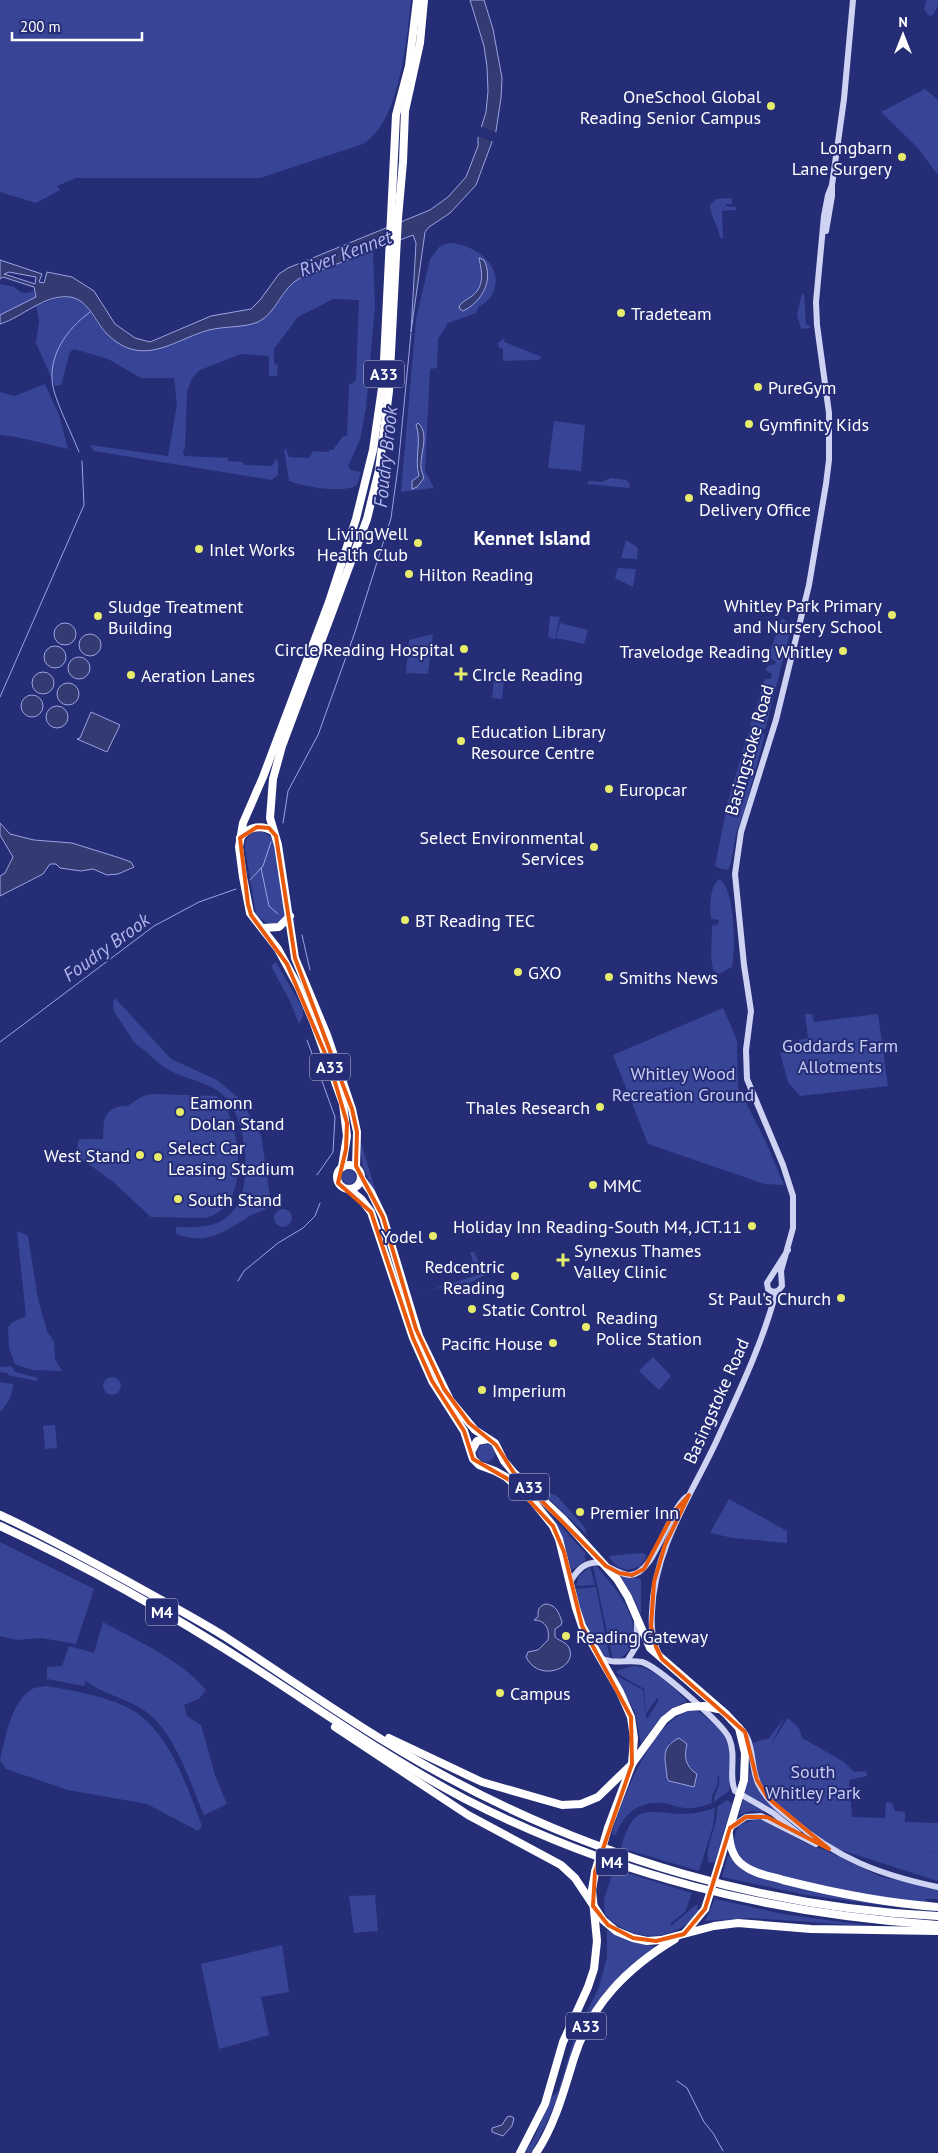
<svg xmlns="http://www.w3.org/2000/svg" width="938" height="2153" font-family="'PT Sans',sans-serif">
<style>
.green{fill:#384495;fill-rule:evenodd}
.water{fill:#343b72;stroke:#9aa4e4;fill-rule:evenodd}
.pier{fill:#252d77}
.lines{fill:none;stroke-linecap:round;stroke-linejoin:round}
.stream{stroke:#9aa4e4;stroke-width:1}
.secondary{stroke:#cfd3f3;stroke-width:6}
.highway{stroke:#fff;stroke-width:8}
.highway-bridge{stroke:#fff;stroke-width:8}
.marked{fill:none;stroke:#e8590c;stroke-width:4;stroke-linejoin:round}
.poi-dot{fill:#e7ec6b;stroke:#252d77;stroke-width:2}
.labels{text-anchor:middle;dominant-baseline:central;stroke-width:4;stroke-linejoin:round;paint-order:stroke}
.shield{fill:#252d77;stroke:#bec0d6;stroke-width:1}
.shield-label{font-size:16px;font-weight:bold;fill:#fff}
.poi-label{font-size:18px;fill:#fff;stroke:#252d77;text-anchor:start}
.street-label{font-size:18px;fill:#fff;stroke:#252d77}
.park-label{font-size:18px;fill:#c8cef3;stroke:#252d77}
.water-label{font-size:19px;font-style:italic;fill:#b1b8eb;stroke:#252d77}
.quarter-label{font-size:20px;font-weight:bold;fill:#fff;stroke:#252d77}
</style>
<rect width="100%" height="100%" fill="#252d77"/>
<g class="green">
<path d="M0,0h411c-4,39 -11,122 -48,144l-103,34h-184l-19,8 3,4 -24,13 -36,-11z"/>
<path d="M927,0h11v6l-6,10 -4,-1 -4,-6z"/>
<path d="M925,89l13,11v75l-21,-28 -36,-35z"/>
<path d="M732,198v6h-6v2l10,1v3l-14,1 1,27h-3c-1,-12 -10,-21 -10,-33l6,-6z"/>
<path d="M449,243c22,0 55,21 45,47 -3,8 -6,12 -15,16l-3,7 -28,10 -10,16 -1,29 -7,1 -5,102 9,17 -33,4 15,-173 14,-60 10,-13z"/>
<path d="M373,250l2,57 -9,101 -6,32 -12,26 3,4 10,2 -4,13c-15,9 -52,2 -68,-4l-5,-32h2l3,8 20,1 4,-7 16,1v-2h4l10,-14h4l2,-52 4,-1 3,-4 3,-79 -26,-1 -35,18 -24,32v14l4,3 -1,10h-8v-20l-28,-2 -41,16 -8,8 -5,14 -2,57 -2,1 1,6 44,2v3l14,1 3,3 27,1 4,-7 2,2v14l-6,5 -178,-29 -4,-6 78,11 9,-51 -3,-27h-33l-33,-19 -34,-10 -4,3 -9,33 -6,1 -19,-43 3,-22 -3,-15c62,-27 45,17 84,38 32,17 58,-5 87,-13 10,-3 20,-3 31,-5 9,-1 23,-9 31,-14 9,-5 16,-23 26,-32z"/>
<path d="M0,284l14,3c7,6 10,8 19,4l3,6 -36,18z"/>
<path d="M802,294h2l2,30 4,2v2l-9,1 -4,-14z"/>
<path d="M503,339h2l-1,3 38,15 -4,3 -35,1v-12l-4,-1 -1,-5z"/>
<path d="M45,384l14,31 9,34 -51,-12 -17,-2v-43l14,4z"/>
<path d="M554,421l31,4 -4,46 -33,-3z"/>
<path d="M611,478l15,2 4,4 -1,4 -42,-4 2,-3 13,1z"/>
<path d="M626,540l12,8 -1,11 -16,-1z"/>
<path d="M618,568l18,1 -3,18 -18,-9z"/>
<path d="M550,616l10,1 -5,22 -7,-2z"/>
<path d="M782,618l7,5 4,-2 -28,109 -15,-4 15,-47h6l1,-5 -7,-4 4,-5h5l2,-3 -8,-5z"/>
<path d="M560,623l28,7 -4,14 -28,-6z"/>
<path d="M433,634l-5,40 -22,-1 3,-33z"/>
<path d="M494,679l10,1 -2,19 -10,-1z"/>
<path d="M749,731l16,3 -20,75 -9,25 -5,29 -3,7 -7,-1 -6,-3 13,-65z"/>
<path d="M260,831l12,6 2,6 12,71 -5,7 -9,4 -6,-2 -10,-9 -11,-65c-1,-11 5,-16 15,-18z"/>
<path d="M719,879c16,8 17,71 13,88l-13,7 -6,-4 -2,-14 1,-30 6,-2 1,-4 -8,-1c-1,-12 -2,-31 8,-40z"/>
<path d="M276,962l27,47v7l-4,8 -9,-23 -19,-35z"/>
<path d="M115,998l56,61 46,21 24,20 20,35 9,61c1,17 -9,13 -20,20 -25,15 -42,30 -74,18v-7c18,0 36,2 51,-10 28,-21 21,-91 1,-116 -13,-18 -34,-19 -53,-28 -11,-5 -19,-11 -27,-20 -3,-4 -9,-5 -12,-9 -6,-7 -10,-15 -15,-22 -5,-7 -11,-15 -6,-24z"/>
<path d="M723,1008l14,32 1,47 28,55 18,43 -19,-1 -117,-40 -35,-89z"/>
<path d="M805,1014h7l2,8 64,-8 10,72 -88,10 -12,-14 -8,-29 19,-4v-9l9,-2z"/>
<path d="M154,1094l62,2c22,18 29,78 15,102 -6,11 -14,17 -26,20l-54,-1 -39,-36 -32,-23 -3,-7 1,-10 4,-2h21c1,-16 -1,-29 18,-33 5,-1 4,1 8,-1 12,-7 9,-9 25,-11z"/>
<path d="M359,1142h2l18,61 -16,-36z"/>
<circle cx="349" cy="1177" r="7"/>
<circle cx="283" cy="1218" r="9"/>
<path d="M17,1231l11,5 10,63 9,32 7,11 1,17 7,12 -30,-1 -17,-6 -6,-16 -1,-21 5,-5 13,-6z"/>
<path d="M470,1252h4l11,23 -18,9 -1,-2 -13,5 1,4 -2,1 -2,-7 -29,8 56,-18z"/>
<path d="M653,1357l18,19 -12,14 -20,-19z"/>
<path d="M11,1366l4,6 23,6 -1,3 -29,-6v-2l-8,-1v-5z"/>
<circle cx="112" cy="1386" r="9"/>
<path d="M0,1382l13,2c0,10 -6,21 -13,28z"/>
<path d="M55,1425l2,23 -12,1 -2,-23z"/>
<circle cx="486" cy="1453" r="9"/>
<path d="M524,1475l10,3 6,-2 -2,4 14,15 2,-1 5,4 27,31 -1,2 4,6z"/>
<path d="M729,1499l58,32v12l-54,-5 -23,-5z"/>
<path d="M549,1513l37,41 -2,2 2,4 -14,10 -9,-30z"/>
<path d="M0,1542l94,47 -18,55 -35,-6 -24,2 -17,-4z"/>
<path d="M643,1553l4,3 -7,10c-14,7 -24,3 -31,-10z"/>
<path d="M593,1566l4,1c17,19 50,57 32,83 -4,6 -9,9 -16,9z"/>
<path d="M590,1567l5,18 -19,1 3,-10z"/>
<path d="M619,1576l22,3v36l-8,-18z"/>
<path d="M596,1587l14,72c-17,-7 -33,-52 -34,-70z"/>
<path d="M103,1622c36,20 77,37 103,68l-7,9 -15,6 3,11 14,9 14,50 12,29 -23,11c-15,-34 -30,-88 -64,-107 -18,-11 -37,-14 -54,-27l-2,5 -37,-7v-12l15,-1 7,-20 25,7z"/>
<path d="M633,1666c21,0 40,22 54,35 -30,14 -27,19 -46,43l-6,-31 -20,-38 28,15 3,26 1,3 12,-19 -2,-2 -11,16 -2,-25 -26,-15 -2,-3z"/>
<path d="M47,1686c28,5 72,12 94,30 32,26 47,73 61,110l-4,5 -51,-27 -79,-14 -62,-21 -6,-9c6,-24 10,-56 32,-71 4,-2 11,-2 15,-3z"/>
<path d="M689,1711h9c9,7 20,15 26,25 9,14 7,39 5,55l-15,11c-1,-10 9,-16 4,-27l-1,1c4,11 -8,17 -5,27 -9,3 -17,6 -26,5 -8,0 -16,-4 -23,-5 -24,-2 -40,11 -47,32l-4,-1c9,-34 41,-114 77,-123zM679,1738l8,6 -2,10 1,10 6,7 2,16 -25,-6 -2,-3 2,-35z"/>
<path d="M785,1717l-14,27 17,-26 11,10 3,10 42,24 10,10 12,-1 1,5 -18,4 3,37 33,1 1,-16 6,1 3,8 10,1v10l33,1v29l-10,-1 10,1v29l-107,-34c-18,-11 -62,-43 -71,-62 -5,-12 -6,-29 -7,-42l16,-5z"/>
<path d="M750,1770l10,23 24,25 -39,-25z"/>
<path d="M727,1800l5,4 -17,58 -6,1c-6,-15 10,-38 8,-56z"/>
<path d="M743,1800h2l19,12 -13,-1 -12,4z"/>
<path d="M715,1808l-2,18 -14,45 -78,-23c13,-45 23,-36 62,-34 11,0 22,-3 32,-6z"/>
<path d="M756,1819l9,2 42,23 18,6 54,26 59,13v10h-14l10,5c-45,-5 -88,-12 -132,-22 -15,-4 -34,-6 -48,-13 -16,-9 -27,-28 -14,-44z"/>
<path d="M728,1855l17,16 143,35 -82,-11 -84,-18z"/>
<path d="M614,1869l78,24 -7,19 -14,11v3l25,-21h2l-1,4 2,1c-22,34 -67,33 -94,5l-1,-16z"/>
<path d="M375,1895l3,36 -24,2 -5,-37z"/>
<path d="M715,1899l68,15 97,13 -129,-9 -46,3z"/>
<path d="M607,1930l22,11 27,6c-33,23 -62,51 -78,89 -9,20 -13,41 -21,62 -7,19 -16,37 -26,55h-6l10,-17 15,-38 8,-6 17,-56 24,-49 8,-30z"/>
<path d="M282,1945l7,47 -28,5 8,38 -50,14 -18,-85z"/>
</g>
<g class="water">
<path d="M470,0h14l9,29 9,49 -1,20 -5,33 -20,54 -26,28 -21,14 -4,5 -14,100 5,-89 -3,-8 -113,43c-19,10 -23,35 -42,44 -15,6 -33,4 -49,8 -36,10 -66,39 -102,4 -12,-12 -18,-34 -37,-37 -26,-3 -47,20 -70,27v-9l36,-18 -2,-10 -31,-10 -3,2v-19l42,14 -3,8 5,1 3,-11 25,5 22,14 21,33 20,14 15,4 61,-26 40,-7 9,-9 19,-26 9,-6 142,-58 18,-13 18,-20 12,-31v-8l8,-26 2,-21 -1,-24 -3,-21zM9,272l27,5 -1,7 -31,-10z"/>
<path d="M479,258l5,2c10,20 -2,42 -21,51l-3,-2 -1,-3c4,-5 9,-7 13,-10 13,-10 10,-24 7,-38z"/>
<path d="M418,423c12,11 2,30 3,44 0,3 2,8 3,11l-7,9 -5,2v-8l7,-5c-5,-17 3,-35 -3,-51z"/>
<circle cx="65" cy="634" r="11"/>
<circle cx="90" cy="645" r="11"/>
<circle cx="55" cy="657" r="11"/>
<circle cx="79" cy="668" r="11"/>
<circle cx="43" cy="683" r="11"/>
<circle cx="68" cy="694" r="11"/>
<circle cx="32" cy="706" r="11"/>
<circle cx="57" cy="717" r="11"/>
<path d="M91,712l29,13 -13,27 -30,-13 3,-1z"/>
<path d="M0,823l10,11 24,6 38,3 48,15 11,4 3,5 -16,7 -11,1 -14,-6 -12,2 -21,-3 -4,-4h-6l-7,10 -43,22v-20l5,-3 8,-16 -13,-22z"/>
<path d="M545,1604c11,0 14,9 17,18l-1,3 -6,4v8c4,4 9,4 13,9 13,20 -28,39 -42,11l2,-5 10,-2 10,-10c2,-10 -2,-20 -14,-20l4,-3c0,-7 0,-10 7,-13z"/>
<path d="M679,1738l8,6c-3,13 -2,22 10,30l-3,13 -25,-6 -2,-3c-1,-19 -8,-30 12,-40z"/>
<path d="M511,2116l3,2 -2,8 -9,10 -11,-4v-4l10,-3 5,-8z"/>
</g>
<path class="pier" d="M479,126l19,7 -3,9 -19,-6z"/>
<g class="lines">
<g class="stream">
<path d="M79,452c-7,-18 -22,-47 -26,-65 -6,-31 14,-58 37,-75"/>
<path d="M0,697l84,-192 -2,-44"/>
<path d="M283,823l5,-32 30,-56 37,-103 36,-114 7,-51 13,-134"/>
<path d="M261,868l8,38 9,8"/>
<path d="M250,880l13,-14 8,-24"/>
<path d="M302,935l8,35"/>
<path d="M307,1040l28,77 -2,35 -16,23"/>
<path d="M0,1042l154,-116 45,-24 37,-13"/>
<path d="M238,1281l6,-10 34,-28 25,-15 12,-12 5,-13"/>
<path d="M677,2081l10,7 17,34 9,11 10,18"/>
</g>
<g class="secondary">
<path d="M826,231l6,-35v-11l12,-86 9,-99"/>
<path d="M788,1250l-21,33 1,6 5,3 5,-1 4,-5 -1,-15 12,-43v-32l-10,-31 -36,-86 -1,-29 5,-39 -7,-46 -9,-91 6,-42 35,-112 33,-135 17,-101 3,-24v-47l-12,-88 -1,-23 8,-86 4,-21 4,-10"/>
<path d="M608,1567c7,3 14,8 22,8 25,-1 37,-62 56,-78"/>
<path d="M570,1582c8,-13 16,-22 33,-19"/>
<path d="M660,1656c-8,-15 -9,-28 -8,-44 2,-64 39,-116 65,-172 22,-48 46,-98 59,-148"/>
<path d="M600,1658c14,7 28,1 42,4 15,4 81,62 87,76 8,18 -1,38 6,53l38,22 25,20"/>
<path d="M627,1661l10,-16v-24"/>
<path d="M736,1724c20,15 13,38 22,59 7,15 20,26 33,36 45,39 89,56 147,68"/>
<path d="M730,1828l16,-11 15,-1 55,28"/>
</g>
<g class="highway">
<path d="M240,838c9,-12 22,-14 34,-6"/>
<path d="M263,928l16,-1 11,-11"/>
<circle cx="349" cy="1177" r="12"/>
<path d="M356,1166l1,-34 -5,-23 -25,-74 -32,-77 -17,-113 -8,-27 3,-39 9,-33 85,-227 12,-49 10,-79 9,-173 5,-56 2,-51 15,-68 4,-43"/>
<path d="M342,1167l5,-31 -4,-32 -30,-83 -15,-35 -20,-37 -28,-36 -7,-36 -4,-30 4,-24 20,-46 66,-175 27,-83 17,-69 10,-69 13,-266 13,-49 8,-66"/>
<path d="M361,1178l10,14 12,25 36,119 31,64 25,30 20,13 9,18 10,12 49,46 54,60 11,18 22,51 76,66 13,14 6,25 -1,27 -25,84"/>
<path d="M349,1189l12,10 10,13 42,126 19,43 32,50 9,28 6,6 16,6 11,6 26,23 21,26 6,13 17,69 6,18 38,66 11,25 3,21 -2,26"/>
<path d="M471,1452l6,-11 11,-2"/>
<path d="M0,1515c44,20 86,44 129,67 32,18 64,35 95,54 72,47 143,98 219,139 152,83 322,133 495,141"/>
<path d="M0,1526c89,41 176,91 258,144 68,44 135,91 207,129 150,77 306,115 473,126"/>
<path d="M335,1727l133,88 93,50 14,13 28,42 13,11 17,7 14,3 14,-1 53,-14 24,-3 73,6 127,2"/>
<path d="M389,1738l93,44 80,23 19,-1 17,-7 34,-33"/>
<path d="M608,1828l24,-64 32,-44 10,-8 13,-5 17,-1 14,3"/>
<path d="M729,1835c1,12 4,23 14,30 11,9 27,11 40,15 51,13 102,23 155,27"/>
<path d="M685,1933l20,-24"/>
<path d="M520,2153l25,-49 18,-62 25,-55 6,-18 3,-28 -5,-51 3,-18"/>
<path d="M536,2153c19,-28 28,-63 38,-95 17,-54 53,-90 101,-119"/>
</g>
<g class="highway-bridge">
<path d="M595,1872l13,-44"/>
<path d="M705,1909l14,-45"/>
</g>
</g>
<path class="marked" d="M257,827l12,1 7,8 19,122 57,151 5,23 -1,34 27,51 33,112 28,60 25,34 27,22 18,28 92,93 13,7 13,2 12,-6 30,-57 15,-17 -24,50 -11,37 -3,44 5,21 6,12 83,73 12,48 11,18 61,51 -62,-32h-21l-16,11 -25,81 -21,25 -28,7 -23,-3 -25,-13 -15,-19 2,-34 37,-108 -1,-47 -49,-91 -18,-74 -11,-26 -42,-45 -38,-22 -9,-28 -32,-50 -19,-43 -42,-126 -33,-29 8,-34 1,-26 -17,-58 -43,-101 -36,-49 -3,-11 -8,-66z"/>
<g class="poi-dot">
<circle cx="771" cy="106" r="5"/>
<circle cx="902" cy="157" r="5"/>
<circle cx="621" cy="313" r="5"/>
<circle cx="758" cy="387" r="5"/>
<circle cx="749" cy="424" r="5"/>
<circle cx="689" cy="498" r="5"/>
<circle cx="418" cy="543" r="5"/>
<circle cx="199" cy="549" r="5"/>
<circle cx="409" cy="574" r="5"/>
<circle cx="892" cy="615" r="5"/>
<circle cx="98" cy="616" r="5"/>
<circle cx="464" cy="649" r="5"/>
<circle cx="843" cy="651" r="5"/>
<path d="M458.5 666.5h5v5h5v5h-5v5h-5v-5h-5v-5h5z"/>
<circle cx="131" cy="675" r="5"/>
<circle cx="461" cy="741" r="5"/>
<circle cx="609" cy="789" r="5"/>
<circle cx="594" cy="847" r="5"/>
<circle cx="405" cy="920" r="5"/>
<circle cx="518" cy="972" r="5"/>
<circle cx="609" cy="977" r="5"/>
<circle cx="600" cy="1107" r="5"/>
<circle cx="180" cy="1112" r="5"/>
<circle cx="140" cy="1155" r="5"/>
<circle cx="158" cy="1157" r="5"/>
<circle cx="593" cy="1185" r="5"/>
<circle cx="178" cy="1199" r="5"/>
<circle cx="752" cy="1226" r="5"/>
<circle cx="433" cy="1236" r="5"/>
<path d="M560.5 1252.5h5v5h5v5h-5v5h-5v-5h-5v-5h5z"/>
<circle cx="515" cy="1276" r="5"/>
<circle cx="841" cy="1298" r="5"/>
<circle cx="472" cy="1309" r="5"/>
<circle cx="586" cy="1327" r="5"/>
<circle cx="553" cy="1343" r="5"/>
<circle cx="482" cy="1390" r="5"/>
<circle cx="580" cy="1512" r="5"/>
<circle cx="566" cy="1636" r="5"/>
<circle cx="500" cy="1693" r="5"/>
</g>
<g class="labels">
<g class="shield">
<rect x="364" y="360.5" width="40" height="27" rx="4"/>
<rect x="310" y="1053.5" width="40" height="27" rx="4"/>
<rect x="509" y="1473.5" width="40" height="27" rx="4"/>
<rect x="146" y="1598.5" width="32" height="27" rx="4"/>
<rect x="596" y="1848.5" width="32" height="27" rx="4"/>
<rect x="566" y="2012.5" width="40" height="27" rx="4"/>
</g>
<g class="shield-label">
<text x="384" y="374">A33</text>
<text x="330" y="1067">A33</text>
<text x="529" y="1487">A33</text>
<text x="162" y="1612">M4</text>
<text x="612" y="1862">M4</text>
<text x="586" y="2026">A33</text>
</g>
<g class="poi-label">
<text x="761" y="96" text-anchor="end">OneSchool Global<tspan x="761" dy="21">Reading Senior Campus</tspan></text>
<text x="892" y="147" text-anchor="end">Longbarn<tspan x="892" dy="21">Lane Surgery</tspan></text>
<text x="631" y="313">Tradeteam</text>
<text x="768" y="387">PureGym</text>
<text x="759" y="424">Gymfinity Kids</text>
<text x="699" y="488">Reading<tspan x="699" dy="21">Delivery Office</tspan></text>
<text x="408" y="533" text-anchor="end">LivingWell<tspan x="408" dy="21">Health Club</tspan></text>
<text x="209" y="549">Inlet Works</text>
<text x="419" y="574">Hilton Reading</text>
<text x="882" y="605" text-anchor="end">Whitley Park Primary<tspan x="882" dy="21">and Nursery School</tspan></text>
<text x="108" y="606">Sludge Treatment<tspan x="108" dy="21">Building</tspan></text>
<text x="454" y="649" text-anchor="end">Circle Reading Hospital</text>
<text x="833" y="651" text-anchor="end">Travelodge Reading Whitley</text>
<text x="472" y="674">CIrcle Reading</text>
<text x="141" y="675">Aeration Lanes</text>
<text x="471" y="731">Education Library<tspan x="471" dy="21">Resource Centre</tspan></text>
<text x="619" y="789">Europcar</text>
<text x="584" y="837" text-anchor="end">Select Environmental<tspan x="584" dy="21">Services</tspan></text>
<text x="415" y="920">BT Reading TEC</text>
<text x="528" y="972">GXO</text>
<text x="619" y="977">Smiths News</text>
<text x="190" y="1102">Eamonn<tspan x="190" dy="21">Dolan Stand</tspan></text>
<text x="590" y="1107" text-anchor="end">Thales Research</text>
<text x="168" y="1147">Select Car<tspan x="168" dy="21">Leasing Stadium</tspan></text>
<text x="130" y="1155" text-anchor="end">West Stand</text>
<text x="603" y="1185">MMC</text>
<text x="188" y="1199">South Stand</text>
<text x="742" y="1226" text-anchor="end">Holiday Inn Reading-South M4, JCT.11</text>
<text x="423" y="1236" text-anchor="end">Yodel</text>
<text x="574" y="1250">Synexus Thames<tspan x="574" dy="21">Valley Clinic</tspan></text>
<text x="505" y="1266" text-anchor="end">Redcentric<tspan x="505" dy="21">Reading</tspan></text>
<text x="831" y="1298" text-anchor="end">St Paul's Church</text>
<text x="482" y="1309">Static Control</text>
<text x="596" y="1317">Reading<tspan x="596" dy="21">Police Station</tspan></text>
<text x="543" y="1343" text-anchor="end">Pacific House</text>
<text x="492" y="1390">Imperium</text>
<text x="590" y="1512">Premier Inn</text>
<text x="576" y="1636">Reading Gateway</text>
<text x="510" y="1693">Campus</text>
</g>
<g class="street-label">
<text transform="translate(749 750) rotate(-74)">Basingstoke Road</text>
<text transform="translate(716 1401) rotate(-66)">Basingstoke Road</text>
</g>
<g class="park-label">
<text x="840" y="1045">Goddards Farm<tspan x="840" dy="21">Allotments</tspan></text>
<text x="683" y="1073">Whitley Wood<tspan x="683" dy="21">Recreation Ground</tspan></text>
<text x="813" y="1771">South<tspan x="813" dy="21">Whitley Park</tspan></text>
</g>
<g class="water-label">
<text transform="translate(345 253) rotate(-21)">River Kennet</text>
<text transform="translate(385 457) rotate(-84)">Foudry Brook</text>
<text transform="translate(106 947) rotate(-36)">Foudry Brook</text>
</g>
<g class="quarter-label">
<text x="532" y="538">Kennet Island</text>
</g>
</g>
<g transform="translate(903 35)" stroke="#252d77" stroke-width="4" paint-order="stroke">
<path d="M0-4L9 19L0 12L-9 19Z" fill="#ffffff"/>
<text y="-8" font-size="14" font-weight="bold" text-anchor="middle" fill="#ffffff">N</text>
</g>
<path d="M12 32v8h130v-8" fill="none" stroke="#ffffff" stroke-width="2.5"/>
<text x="20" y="32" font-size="15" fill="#ffffff" stroke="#252d77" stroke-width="4" paint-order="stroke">200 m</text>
</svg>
